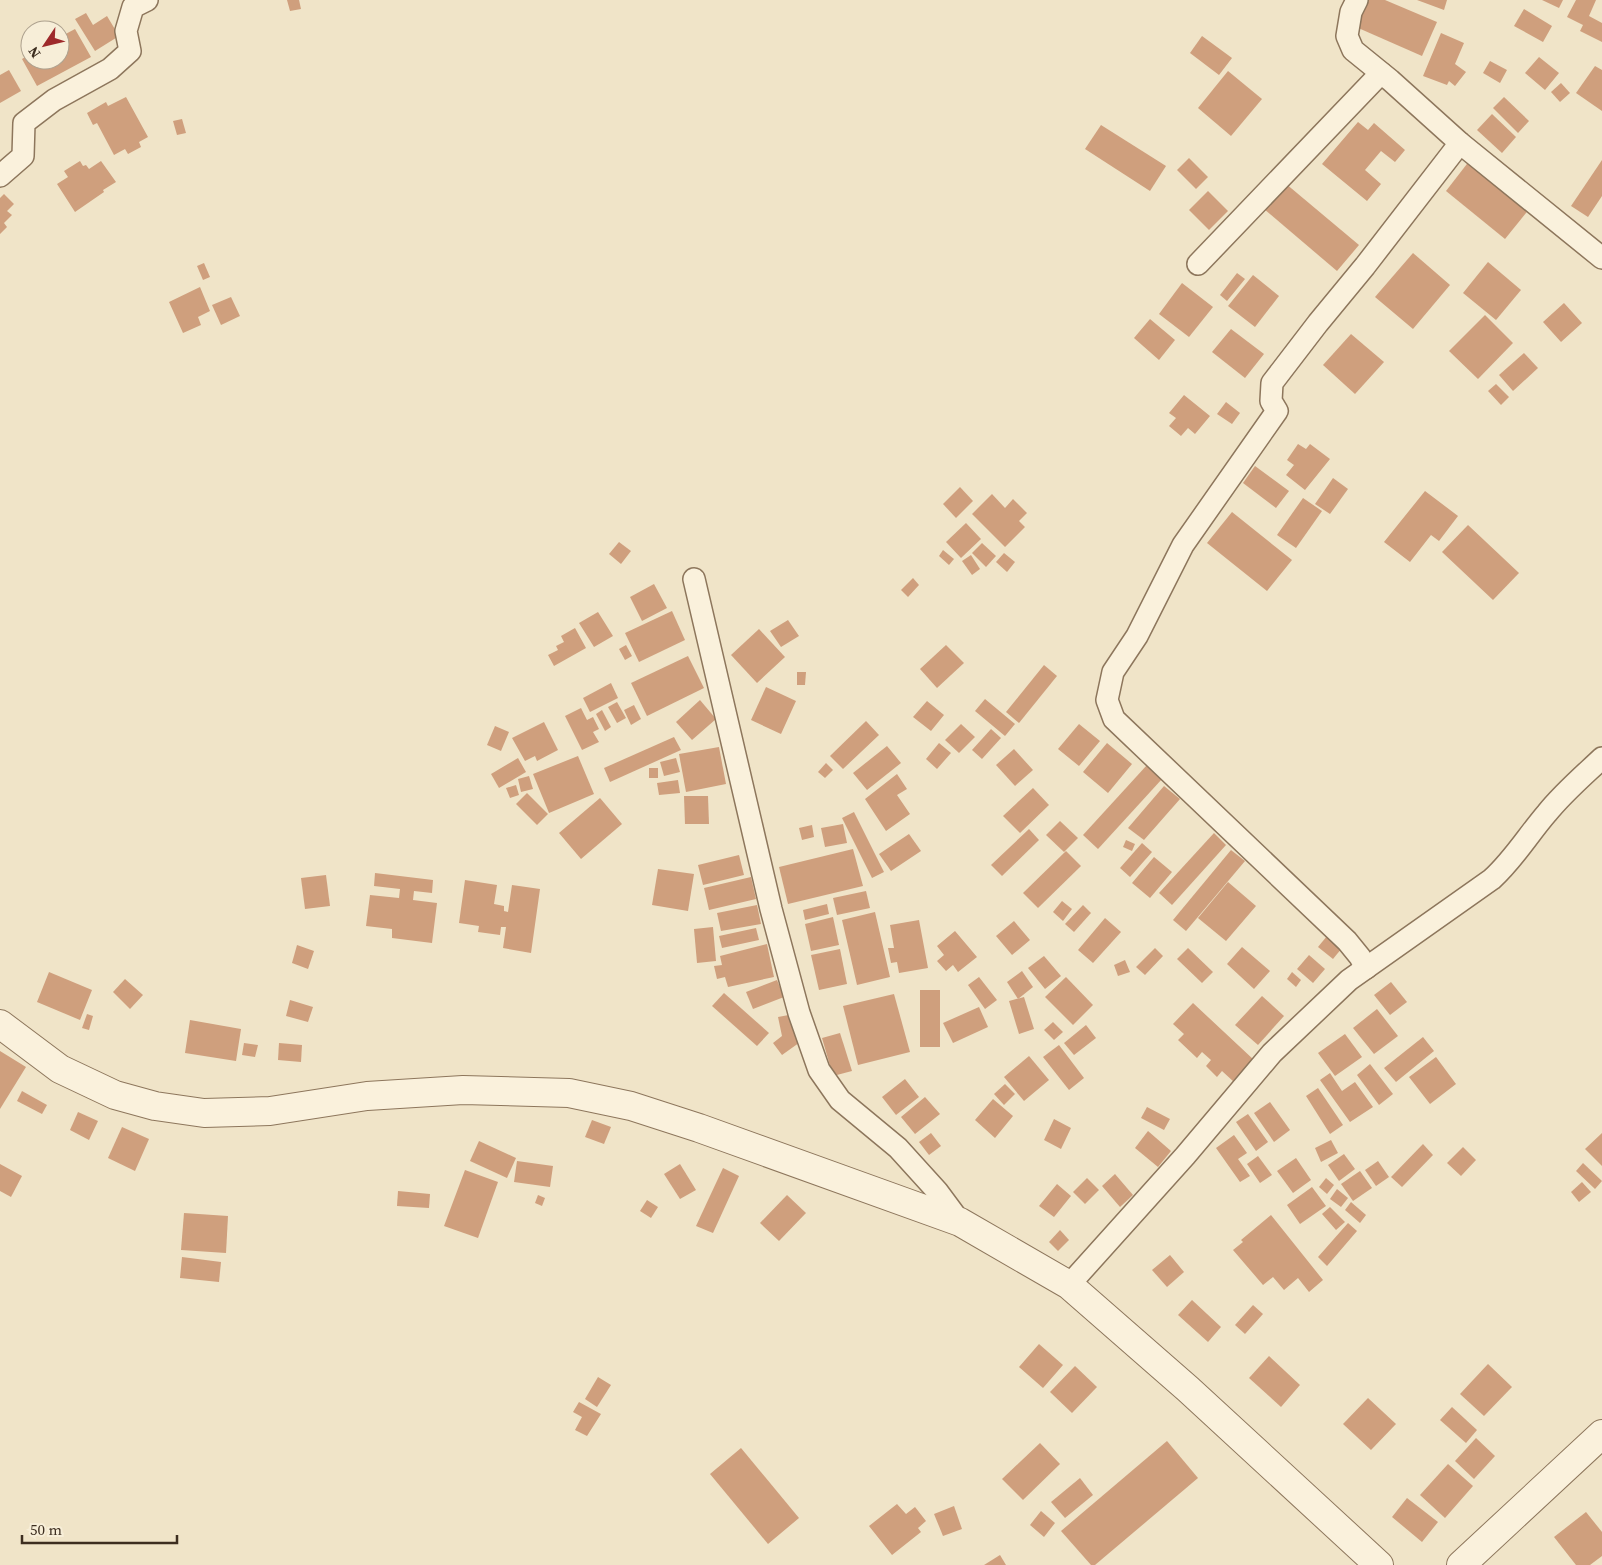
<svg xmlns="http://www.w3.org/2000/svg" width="1602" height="1565" font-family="'Source Serif 4',serif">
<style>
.building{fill:#cf9f7d}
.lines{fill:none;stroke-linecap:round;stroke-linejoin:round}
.minor-casing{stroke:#8d765c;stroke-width:24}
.tertiary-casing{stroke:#8d765c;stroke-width:30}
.minor{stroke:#faf1dc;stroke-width:21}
.tertiary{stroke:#faf1dc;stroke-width:28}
</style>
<rect width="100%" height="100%" fill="#f0e4c8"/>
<g class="building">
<path d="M287,0h12l2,9 -11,2z"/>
<path d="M1367,0h18l52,22 -15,34 -66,-29z"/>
<path d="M1417,0h30l-3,10z"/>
<path d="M1542,0h21l-4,8z"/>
<path d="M1576,0h20l-7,16 13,7v19l-22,-11 3,-6 -16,-8z"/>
<path d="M1524,9l28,17 -9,16 -29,-16z"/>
<path d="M86,13l7,12 14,-9 12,20 -24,15 -20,-32z"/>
<path d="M75,29l16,28 -54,29 -15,-27 8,-5v6h30v-23z"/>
<path d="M1441,33l23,10 -9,21 11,8 -11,14 -6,-5 -2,4 -24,-9z"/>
<path d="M1202,36l30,22 -13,17 -29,-22z"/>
<path d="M1539,57l20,16 -14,17 -20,-17z"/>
<path d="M1490,61l17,9 -7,13 -17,-10z"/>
<path d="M1595,66l7,4v41l-26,-18z"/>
<path d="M9,70l12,21 -21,12v-28z"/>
<path d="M1228,71l34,28 -31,37 -33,-28z"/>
<path d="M1561,83l9,10 -10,9 -9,-10z"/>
<path d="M126,97l22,40 -9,5 2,5 -13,7 -3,-5 -11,6 -17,-32 -4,2 -6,-12 19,-11 2,4z"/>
<path d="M1504,97l25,24 -11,12 -25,-25z"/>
<path d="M1492,114l24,23 -14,16 -25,-23z"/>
<path d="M182,119l4,14 -9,2 -4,-14z"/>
<path d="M1358,122l10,8 6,-7 31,27 -10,12 -14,-11 -16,19 16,14 -14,17 -45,-37z"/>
<path d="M1101,125l65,41 -16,25 -65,-42z"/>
<path d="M1189,158l19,19 -12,12 -19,-19z"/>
<path d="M1470,160l60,48 -25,31 -59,-48z"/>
<path d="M1602,160v36l-14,21 -17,-11z"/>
<path d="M80,161l3,5 3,-1 3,4 12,-8 15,21 -13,8 1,2 -29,20 -18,-28 11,-7 -4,-6z"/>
<path d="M1285,183l74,62 -22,26 -73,-62z"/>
<path d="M1208,191l20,20 -19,19 -20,-20z"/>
<path d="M4,194l10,10 -7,7 5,4 -8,8 3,4 -7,7v-36z"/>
<path d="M1413,253l37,32 -37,44 -38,-32z"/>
<path d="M1488,262l33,28 -25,30 -33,-27z"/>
<path d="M204,263l6,14 -7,3 -6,-14z"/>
<path d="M1237,273l8,6 -18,22 -7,-6z"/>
<path d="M1253,275l26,21 -24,31 -27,-21z"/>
<path d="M1182,283l31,24 -24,30 -30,-23z"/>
<path d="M200,287l10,24 -12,6 3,8 -18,8 -14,-31z"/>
<path d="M231,297l9,19 -19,9 -9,-20z"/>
<path d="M1564,303l18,20 -21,19 -18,-20z"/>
<path d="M1485,315l28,28 -35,36 -29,-28z"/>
<path d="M1150,319l25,21 -16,20 -25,-22z"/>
<path d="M1231,329l33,25 -19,24 -33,-26z"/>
<path d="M1351,334l33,28 -29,32 -32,-29z"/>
<path d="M1524,353l14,15 -25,23 -14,-16z"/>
<path d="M1496,384l13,13 -8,8 -13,-14z"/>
<path d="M1184,395l26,21 -15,18 -7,-6 -7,8 -12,-10 7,-8 -7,-5z"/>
<path d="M1226,402l14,11 -8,11 -15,-10z"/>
<path d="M1298,444l8,5 4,-5 20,15 -25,31 -19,-15 8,-10 -7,-5z"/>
<path d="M1255,466l34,25 -13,17 -33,-25z"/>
<path d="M1333,478l15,11 -18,25 -15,-10z"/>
<path d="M960,487l13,14 -17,17 -13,-14z"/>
<path d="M1425,491l33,25 -19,25 -8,-6 -21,27 -26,-20z"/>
<path d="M992,494l13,14 8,-9 14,14 -8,8 6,6 -20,20 -33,-33z"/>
<path d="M1303,498l19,13 -26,37 -19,-13z"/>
<path d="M1232,512l60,48 -25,31 -60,-48z"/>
<path d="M966,523l15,16 -20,19 -15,-16z"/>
<path d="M1468,525l51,48 -26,27 -51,-48z"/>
<path d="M619,542l12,9 -10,13 -12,-10z"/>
<path d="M982,543l14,13 -10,11 -14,-14z"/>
<path d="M943,550l11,9 -5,6 -10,-9z"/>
<path d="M1004,553l11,9 -8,10 -11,-10z"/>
<path d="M971,555l9,14 -8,6 -10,-14z"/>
<path d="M913,578l6,7 -11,12 -7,-7z"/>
<path d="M654,584l13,24 -25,13 -12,-24z"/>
<path d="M672,611l13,29 -46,22 -14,-29z"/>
<path d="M598,612l15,24 -19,11 -15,-24z"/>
<path d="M788,620l11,16 -18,11 -11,-16z"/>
<path d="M575,628l11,20 -32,18 -6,-11 10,-5 -2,-4 8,-4 -3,-6z"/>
<path d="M759,629l26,28 -28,26 -26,-28z"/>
<path d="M626,645l6,11 -7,4 -6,-11z"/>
<path d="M946,645l18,18 -27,25 -17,-19z"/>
<path d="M688,656l16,32 -57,28 -16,-33z"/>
<path d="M1044,665l13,11 -38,47 -13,-11z"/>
<path d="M797,672h9l-1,13h-8z"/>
<path d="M611,683l7,15 -28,14 -7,-14z"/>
<path d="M766,687l30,14 -15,33 -30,-14z"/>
<path d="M985,699l30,25 -10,12 -30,-25z"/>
<path d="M700,700l16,19 -24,21 -16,-18z"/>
<path d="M927,701l17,14 -13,16 -18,-14z"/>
<path d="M617,702l9,16 -9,5 -9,-16z"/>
<path d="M634,705l7,14 -10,6 -7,-15z"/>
<path d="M581,708l6,12 6,-3 6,12 -6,3 6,10 -17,8 -17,-34z"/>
<path d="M602,710l9,17 -6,4 -9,-17z"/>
<path d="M866,721l13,14 -36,34 -13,-13z"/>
<path d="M544,722l14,28 -21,11 -2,-5 -10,5 -13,-23z"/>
<path d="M961,724l14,13 -16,16 -14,-13z"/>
<path d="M1079,724l21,17 -21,25 -21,-17z"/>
<path d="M495,726l14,6 -8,19 -14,-6z"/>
<path d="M991,729l10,9 -19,21 -10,-9z"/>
<path d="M674,737l7,13 -71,32 -6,-14z"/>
<path d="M939,743l12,10 -14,16 -11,-10z"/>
<path d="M1107,743l25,21 -24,29 -25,-21z"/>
<path d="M887,746l14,17 -34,27 -14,-17z"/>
<path d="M719,747l7,37 -40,8 -7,-38z"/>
<path d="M1014,749l19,21 -18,16 -19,-21z"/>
<path d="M578,756l16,38 -45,19 -16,-39z"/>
<path d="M518,758l8,14 -27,16 -8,-14z"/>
<path d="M676,758l4,14 -16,4 -4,-14z"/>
<path d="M826,763l7,7 -8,8 -7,-6z"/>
<path d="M1147,765l15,14 -64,70 -15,-14z"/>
<rect x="649" y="768" width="9" height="10"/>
<path d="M897,774l10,15 -10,6 13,19 -24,17 -21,-32z"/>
<path d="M529,776l4,13 -12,3 -3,-13z"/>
<path d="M678,780l2,13 -21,2 -2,-12z"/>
<path d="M516,785l3,10 -9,3 -4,-10z"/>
<path d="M1164,786l16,13 -36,41 -16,-12z"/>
<path d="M1033,788l16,17 -29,28 -17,-17z"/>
<path d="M527,793l21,21 -11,11 -21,-21z"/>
<path d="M684,796h24l1,28h-24z"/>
<path d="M600,798l22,26 -41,35 -22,-26z"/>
<path d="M854,812l30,60 -12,6 -30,-60z"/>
<path d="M1060,821l18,17 -14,14 -18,-17z"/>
<path d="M843,824l4,19 -22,4 -4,-19z"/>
<path d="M812,825l2,12 -12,3 -3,-12z"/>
<path d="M1029,829l10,11 -37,36 -11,-11z"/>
<path d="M1214,833l12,12 -54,60 -13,-12z"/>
<path d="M909,834l12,17 -30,20 -12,-17z"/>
<path d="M1126,840l9,4 -3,7 -9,-4z"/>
<path d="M1142,843l10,9 -22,25 -10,-9z"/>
<path d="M853,849l10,37 -75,18 -9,-37z"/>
<path d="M1231,850l14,11 -59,70 -13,-11z"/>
<path d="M1066,851l15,15 -43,42 -15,-15z"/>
<path d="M739,855l5,20 -41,10 -5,-20z"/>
<path d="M1154,857l18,15 -22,26 -18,-15z"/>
<path d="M658,869l36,5 -6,37 -36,-6z"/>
<path d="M375,873l58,7 -1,13 -18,-2 -1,9 24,3 -5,40 -40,-5v-9l-26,-3 4,-31 29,3 1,-9 -26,-3z"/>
<path d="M326,875l4,31 -25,3 -4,-31z"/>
<path d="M751,877l5,22 -47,11 -5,-22z"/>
<path d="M465,880l32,5 -3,19 10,2v5l4,1 4,-27 28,4 -9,64 -28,-5 3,-21h-5l-1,8 -22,-3 1,-6 -20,-3z"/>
<path d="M1228,882l28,24 -30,35 -28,-23z"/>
<path d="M866,891l4,17 -33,7 -4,-17z"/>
<path d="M1062,901l10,8 -9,12 -10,-9z"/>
<path d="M827,904l2,10 -24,6 -2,-10z"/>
<path d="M757,905l4,19 -40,7 -4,-18z"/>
<path d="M1083,905l8,8 -17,19 -9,-8z"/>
<path d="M875,912l15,65 -33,8 -15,-65z"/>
<path d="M833,917l6,28 -28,6 -6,-27z"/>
<path d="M1105,918l16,14 -28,31 -15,-13z"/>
<path d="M919,920l9,48 -29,5 -2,-11 -6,1 -3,-15h6l-4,-23z"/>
<path d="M1014,921l16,19 -18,15 -16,-19z"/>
<path d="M713,927l3,34 -19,2 -3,-34z"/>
<path d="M756,928l3,12 -37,8 -3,-12z"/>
<path d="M955,931l22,26 -19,15 -5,-7 -7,6 -9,-10 7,-6 -7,-9z"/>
<path d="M1327,936l15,12 -9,11 -15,-12z"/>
<path d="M767,944l7,33 -46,10 -3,-10 -8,2 -3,-13 8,-1 -2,-9z"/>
<path d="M297,945l17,6 -6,18 -16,-6z"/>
<path d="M1242,947l28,24 -16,18 -27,-25z"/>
<path d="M1155,948l8,8 -18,19 -9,-8z"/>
<path d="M1188,948l25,24 -11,11 -25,-24z"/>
<path d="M840,949l7,35 -28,6 -8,-35z"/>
<path d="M1309,955l16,14 -12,14 -16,-14z"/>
<path d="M1044,956l17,20 -16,13 -17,-21z"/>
<path d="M1125,960l5,12 -12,4 -4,-11z"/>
<path d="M1022,971l11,16 -15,12 -11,-17z"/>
<path d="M49,972l43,18 -12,30 -43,-18z"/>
<path d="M1292,972l9,8 -5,7 -9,-8z"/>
<path d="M979,977l18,23 -12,9 -17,-24z"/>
<path d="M1066,977l27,28 -20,20 -28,-28z"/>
<path d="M125,979l18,16 -13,14 -17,-17z"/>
<path d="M777,980l7,17 -31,12 -7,-17z"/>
<path d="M1391,982l16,20 -17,13 -16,-20z"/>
<rect x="920" y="990" width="20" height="57"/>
<path d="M724,993l45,40 -12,13 -45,-40z"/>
<path d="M894,994l16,58 -52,13 -15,-59z"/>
<path d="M1262,996l22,20 -26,29 -23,-20z"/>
<path d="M1024,997l10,32 -15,5 -10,-33z"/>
<path d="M290,1000l23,7 -5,15 -22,-6z"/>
<path d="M1193,1003l61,57 -20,22 -12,-11 -5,6 -11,-11 5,-6 -9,-8 -5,6 -19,-18 6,-6 -11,-10z"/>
<path d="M979,1007l9,20 -35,16 -10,-20z"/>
<path d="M1377,1009l21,27 -24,18 -21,-26z"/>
<path d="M87,1014l6,2 -4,14 -7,-2z"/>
<path d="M794,1014l9,26 -21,15 -9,-12 9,-7 -4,-19z"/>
<path d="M190,1020l51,9 -5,32 -51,-8z"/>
<path d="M1053,1022l10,10 -9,8 -10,-10z"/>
<path d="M1086,1025l10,13 -22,17 -10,-12z"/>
<path d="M840,1033l12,38 -19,5 -11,-38z"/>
<path d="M1345,1034l17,23 -27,19 -17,-23z"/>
<path d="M1423,1037l11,14 -38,31 -12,-14z"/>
<path d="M244,1043l14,2 -3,12 -13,-2z"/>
<path d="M279,1043l23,2 -1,17 -23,-2z"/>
<path d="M1059,1045l25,33 -15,12 -26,-33z"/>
<path d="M0,1051l26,16 -26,42z"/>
<path d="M1029,1056l20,24 -25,21 -20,-24z"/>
<path d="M1436,1057l20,27 -26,20 -21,-27z"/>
<path d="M1370,1064l23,30 -14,11 -22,-30z"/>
<path d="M1330,1073l12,18 13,-9 18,25 -23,15 -30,-42z"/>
<path d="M905,1079l14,18 -23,18 -14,-18z"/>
<path d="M1005,1084l10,10 -11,11 -10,-11z"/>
<path d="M1318,1088l25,37 -13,9 -24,-38z"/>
<path d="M22,1091l25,14 -5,9 -25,-13z"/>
<path d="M925,1097l15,17 -25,20 -14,-17z"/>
<path d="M993,1099l20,17 -18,22 -20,-18z"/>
<path d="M1270,1102l20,28 -16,12 -20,-29z"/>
<path d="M1147,1107l23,12 -6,11 -23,-12z"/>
<path d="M78,1112l20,9 -9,19 -19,-10z"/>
<path d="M1248,1114l20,28 -12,9 -20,-29z"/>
<path d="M1054,1119l17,9 -10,21 -17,-9z"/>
<path d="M592,1120l19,7 -7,17 -19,-7z"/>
<path d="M122,1127l27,12 -14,32 -27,-13z"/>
<path d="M1148,1131l23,20 -13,16 -23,-19z"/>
<path d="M931,1133l10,13 -12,9 -10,-13z"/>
<path d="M1602,1133v33l-17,-17z"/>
<path d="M1234,1135l13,18 -9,6 12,17 -10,6 -24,-34z"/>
<path d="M1331,1140l7,13 -17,9 -6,-14z"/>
<path d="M479,1141l37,17 -9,20 -37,-17z"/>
<path d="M1423,1144l10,11 -31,32 -11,-10z"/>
<path d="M1463,1147l13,13 -15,16 -14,-13z"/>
<path d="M1344,1154l11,15 -16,12 -11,-16z"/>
<path d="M1258,1156l14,19 -12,8 -13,-19z"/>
<path d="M1296,1158l15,22 -18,13 -16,-22z"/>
<path d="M517,1161l36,5 -3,21 -36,-5z"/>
<path d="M1378,1161l11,16 -13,9 -11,-16z"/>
<path d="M1583,1163l19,18 -7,8 -19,-18z"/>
<path d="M0,1164l22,12 -11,21 -11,-6z"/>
<path d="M680,1164l16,26 -16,9 -16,-25z"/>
<path d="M723,1168l16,8 -26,57 -17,-7z"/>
<path d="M465,1170l33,12 -20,56 -34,-12z"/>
<path d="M1360,1171l12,17 -19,13 -12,-17z"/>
<path d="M1115,1174l18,21 -13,12 -18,-21z"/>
<path d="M1087,1178l12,12 -14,14 -12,-12z"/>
<path d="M1326,1178l8,7 -7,9 -8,-7z"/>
<path d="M1582,1182l9,10 -12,10 -8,-10z"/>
<path d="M1057,1184l14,12 -17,21 -15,-11z"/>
<path d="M1312,1187l14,19 -26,18 -13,-19z"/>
<path d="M1337,1189l11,9 -7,9 -11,-8z"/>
<path d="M398,1191l32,3 -1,14 -32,-2z"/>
<path d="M538,1195l7,3 -3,8 -7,-3z"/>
<path d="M787,1195l19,18 -27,28 -19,-18z"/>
<path d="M647,1200l11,7 -7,11 -11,-7z"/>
<path d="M1351,1202l15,13 -6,8 -15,-13z"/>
<path d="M1330,1207l15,15 -9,8 -14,-16z"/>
<path d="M184,1213l44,3 -2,37 -45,-3z"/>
<path d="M1271,1215l52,65 -14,12 -11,-14 -14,12 -11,-13 -10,8 -30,-35 10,-8 -2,-2z"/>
<path d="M1348,1223l9,8 -30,35 -9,-9z"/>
<path d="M1060,1230l9,10 -11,11 -9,-9z"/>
<path d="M1170,1255l14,17 -17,15 -15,-17z"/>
<path d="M182,1257l39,5 -2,20 -39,-4z"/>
<path d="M1192,1300l29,27 -13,15 -30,-27z"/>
<path d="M1253,1305l10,9 -18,20 -10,-9z"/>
<path d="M1039,1344l24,21 -20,23 -24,-21z"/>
<path d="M1269,1356l31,29 -19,22 -32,-29z"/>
<path d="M1488,1364l24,23 -28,29 -24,-22z"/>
<path d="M1075,1366l22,21 -25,26 -22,-21z"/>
<path d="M598,1377l13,8 -14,22 -12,-8z"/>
<path d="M1368,1398l28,26 -25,26 -28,-26z"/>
<path d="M579,1402l22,12 -14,22 -12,-6 7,-13 -9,-5z"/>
<path d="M1452,1407l25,23 -11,13 -26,-23z"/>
<path d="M1476,1438l19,18 -21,23 -19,-18z"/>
<path d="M1167,1441l31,37 -103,87h-4l-30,-34z"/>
<path d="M1040,1443l20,21 -37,36 -21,-21z"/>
<path d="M741,1448l58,70 -31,26 -58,-70z"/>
<path d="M1448,1464l25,22 -28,32 -25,-23z"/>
<path d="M1080,1478l13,17 -28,23 -14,-16z"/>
<path d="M1407,1498l31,24 -16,20 -30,-25z"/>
<path d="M897,1504l9,10 9,-7 11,14 -8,7 3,4 -29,23 -23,-29z"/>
<path d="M954,1506l8,23 -19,7 -9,-22z"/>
<path d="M1041,1511l14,12 -11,14 -14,-12z"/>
<path d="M1586,1512l16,20v24l-12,9h-14l-22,-28z"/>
<path d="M1000,1555l6,10h-22z"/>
</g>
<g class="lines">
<g class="minor-casing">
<g id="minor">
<path d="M1357,0l-6,12 -4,24 6,14 37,30 70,63 142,115"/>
<path d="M0,176l23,-20 1,-33 30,-23 56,-31 20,-18 -4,-20 7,-24 14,-7"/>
<path d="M1198,264l183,-191"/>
<path d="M694,579l77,330 28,104 20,57 21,30 58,48 39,43 23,31"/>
<path d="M1366,968l-6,-11 -13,-16 -233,-222 -7,-19 6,-28 24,-36 46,-91 94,-134 -6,-10 1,-18 46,-60 47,-57 95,-123"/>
<path d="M1069,1285l116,-129 87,-103 77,-73 143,-101c22,-20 36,-44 55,-66 16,-20 36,-37 55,-55"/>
</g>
</g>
<g class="tertiary-casing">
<g id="tertiary">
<path d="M0,1024l60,45 55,26 40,11 49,7 66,-2 97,-15 96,-6 106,3 62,13 68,22 261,94 109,63 119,104 191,176"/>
<path d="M1461,1565l141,-131"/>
</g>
</g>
<use href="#minor" class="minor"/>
<use href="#tertiary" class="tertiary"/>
</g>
<g transform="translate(45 45) rotate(235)"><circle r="24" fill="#f7eed8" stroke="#ada18e"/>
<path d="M0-4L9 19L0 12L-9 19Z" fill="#9e2a2b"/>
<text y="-8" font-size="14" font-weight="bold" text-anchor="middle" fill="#3d2e20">N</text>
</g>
<path d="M22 1535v8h155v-8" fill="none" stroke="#3d2e20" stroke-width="2.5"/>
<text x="30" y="1535" font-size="15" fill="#3d2e20" stroke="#f7eed8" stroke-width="4" paint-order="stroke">50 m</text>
</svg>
